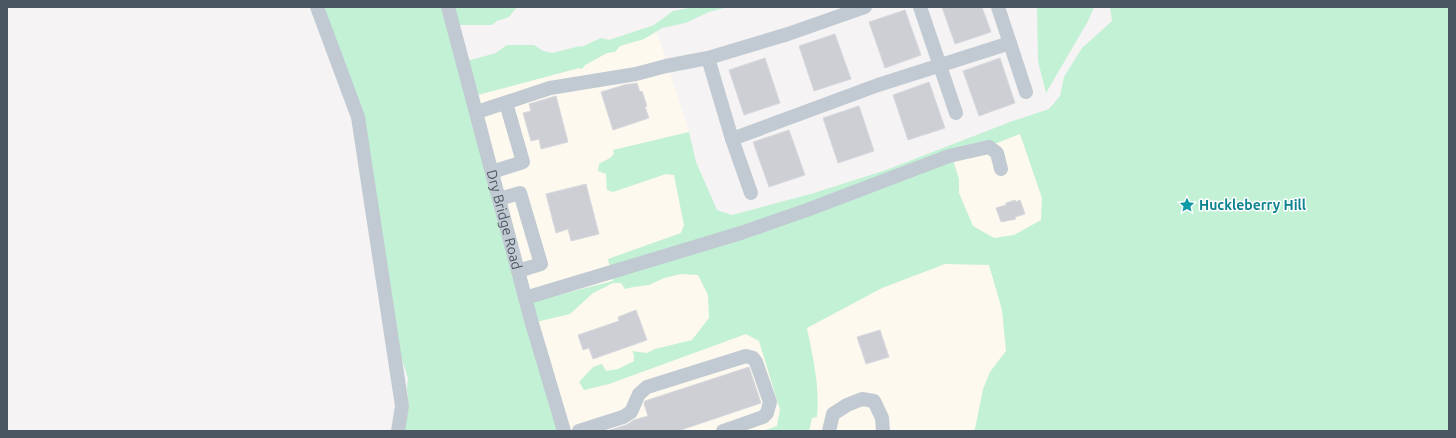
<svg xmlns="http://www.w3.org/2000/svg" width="1456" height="438" font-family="Ubuntu,sans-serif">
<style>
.commercial{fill:#fdf9ef}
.green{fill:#c3f1d5;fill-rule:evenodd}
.building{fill:#cdcfd5;stroke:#d7d9de}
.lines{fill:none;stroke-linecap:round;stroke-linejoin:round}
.minor{stroke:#c1cad2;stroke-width:14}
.labels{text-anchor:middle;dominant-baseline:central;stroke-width:3;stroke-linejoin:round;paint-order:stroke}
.culture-label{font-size:14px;font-weight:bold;fill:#0d838f;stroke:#fff;text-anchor:start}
.street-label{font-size:14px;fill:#4a5661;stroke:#fff}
</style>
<rect width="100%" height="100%" fill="#f5f3f3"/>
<g class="commercial">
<path d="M657,32l32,100 -76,18 1,4 -4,4 -11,5 7,11 1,16 6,2 53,-18 8,1 10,50 -4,8 -72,26 5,22 -86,22 -53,-207 105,-28 3,1 3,-4 22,-12 8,-1 5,-6 24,-7z"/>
<path d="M1020,134l22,64 -1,23 -27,14 -20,3 -21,-12 -14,-33v-14l-6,-19z"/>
<path d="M945,264h44l13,46 4,41 -16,21 -15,57 -2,2h-164l3,-14 -6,-89 76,-40z"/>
<path d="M681,274l17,1 10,20 1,23 -17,22 -37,9 -8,4 -14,-1 1,9 -16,8 -12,2 -4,-7 -9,3 16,17 137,-50 13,7 21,69 -3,16 -14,5h-199l-28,-109 34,-8 23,-21 20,-10h8l5,6 7,-2 16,-2 15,-7z"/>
</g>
<g class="green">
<path d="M323,7h194l-8,10 -12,4 -5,4h-31l-7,2 9,35 33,-9 11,-8h27l9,6 9,2 28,-7 1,1 20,-9 8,2 45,-15 19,-14 21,-4h34l-19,5 -24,11 -23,5 -18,11 -24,7 -5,6 -8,1 -22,12 -3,4 -3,-1 -105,28 53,207 86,-22 -5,-22 73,-26 3,-8 -10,-50 -8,-1 -53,18 -6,-2 -1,-16 -8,-3 1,-7 11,-6 4,-4 -1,-4 76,-18 7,30 21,48 15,5 82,-22 72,-23 124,-48 39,-13 11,-13 4,-19 18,-29 30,-27 -2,-14h339v424h-476l2,-2 8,-40 7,-17 16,-21 -4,-41 -13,-45 -44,-1 -63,24 -75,40c6,30 13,58 10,89l-5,1 -3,13h-46l14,-5 3,-16 -21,-69 -13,-7 -137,50 -25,6 -5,-8 14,-15 9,-3 4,7 12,-2 16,-8v-6l-2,-4 15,2 8,-4 37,-9 17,-22 -1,-23 -10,-20 -17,-1 -17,4 -15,7 -16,2 -8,2 -4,-6h-8l-20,10 -23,21 -34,8 28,109h-161l6,-24 -2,-18 1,-11 -7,-21 -56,-291zM1020,134l22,64 -1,22 -27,15 -20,3 -21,-12 -14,-33v-14l-6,-19z"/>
<path d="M1037,7h57l-6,14 -42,72 -8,-32z"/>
</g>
<g class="building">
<path d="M942,7h40l9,25 -36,12z"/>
<path d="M905,10l16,45 -36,13 -16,-46z"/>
<path d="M835,34l16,45 -37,12 -15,-45z"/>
<path d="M765,58l15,45 -36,12 -15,-45z"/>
<path d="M1000,58l15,45 -36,13 -16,-45z"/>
<path d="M929,82l16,46 -37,12 -15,-45z"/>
<path d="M637,83l3,9 2,-1 5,15 -2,1 4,11 -36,12 -12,-38 23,-7z"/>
<path d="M556,96l12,46 -27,7 -2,-10 -8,2 -8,-28 8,-2 -2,-7z"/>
<path d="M859,106l15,45 -36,12 -15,-45z"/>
<path d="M789,130l16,45 -36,12 -16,-45z"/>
<path d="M586,184l13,50 -28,7 -3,-12 -12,4 -10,-39z"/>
<path d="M1015,200l1,2 4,-2 5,14 -10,3 1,2 -15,3 -5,-14 10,-3v-2z"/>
<path d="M636,310l11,30 -54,19 -4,-11 -6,2 -5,-15 41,-14 -1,-4z"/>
<path d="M880,330l9,27 -23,7 -9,-27z"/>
<path d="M749,367l12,36 -83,28h-71l19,-6 8,-5 14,-4 -4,-12 1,-3z"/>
</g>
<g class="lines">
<g class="minor">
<path d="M317,7l41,110 44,289 -4,25"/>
<path id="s1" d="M448,7l83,313 33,111"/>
<path d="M920,7l36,106"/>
<path d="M998,7l28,85"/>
<path d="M708,58l24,81 146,-54 132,-42"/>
<path d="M477,112l73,-24 86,-14 30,-8 42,-8 80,-24 77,-27"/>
<path d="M732,139l19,54"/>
<path d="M492,172l31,-10 -17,-59"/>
<path d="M499,199l21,-6 21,71 -23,7"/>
<path d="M525,298l216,-65 66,-23 142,-54 40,-9 8,6 4,16"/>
<path d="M579,431l44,-14 8,-5 8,-18 8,-7 99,-31 7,2 3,4 14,40 -3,11 -4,4 -40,14"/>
<path d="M829,431l4,-17 14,-9 15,-6 12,2 8,17 1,13"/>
</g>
</g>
<defs>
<g id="sight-bare" transform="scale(1.2)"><path d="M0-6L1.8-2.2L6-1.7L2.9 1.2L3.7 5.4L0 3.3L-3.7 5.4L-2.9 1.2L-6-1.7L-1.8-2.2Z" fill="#0f9aa8" stroke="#fff" stroke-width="2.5" paint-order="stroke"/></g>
</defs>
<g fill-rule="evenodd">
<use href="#sight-bare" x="1187" y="205"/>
</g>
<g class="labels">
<g class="culture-label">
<text x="1199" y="205">Huckleberry Hill</text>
</g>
<g class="street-label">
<text stroke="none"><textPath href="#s1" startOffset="220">Dry Bridge Road</textPath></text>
</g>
</g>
<rect width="1456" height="438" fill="none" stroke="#4a5661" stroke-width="16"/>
</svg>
